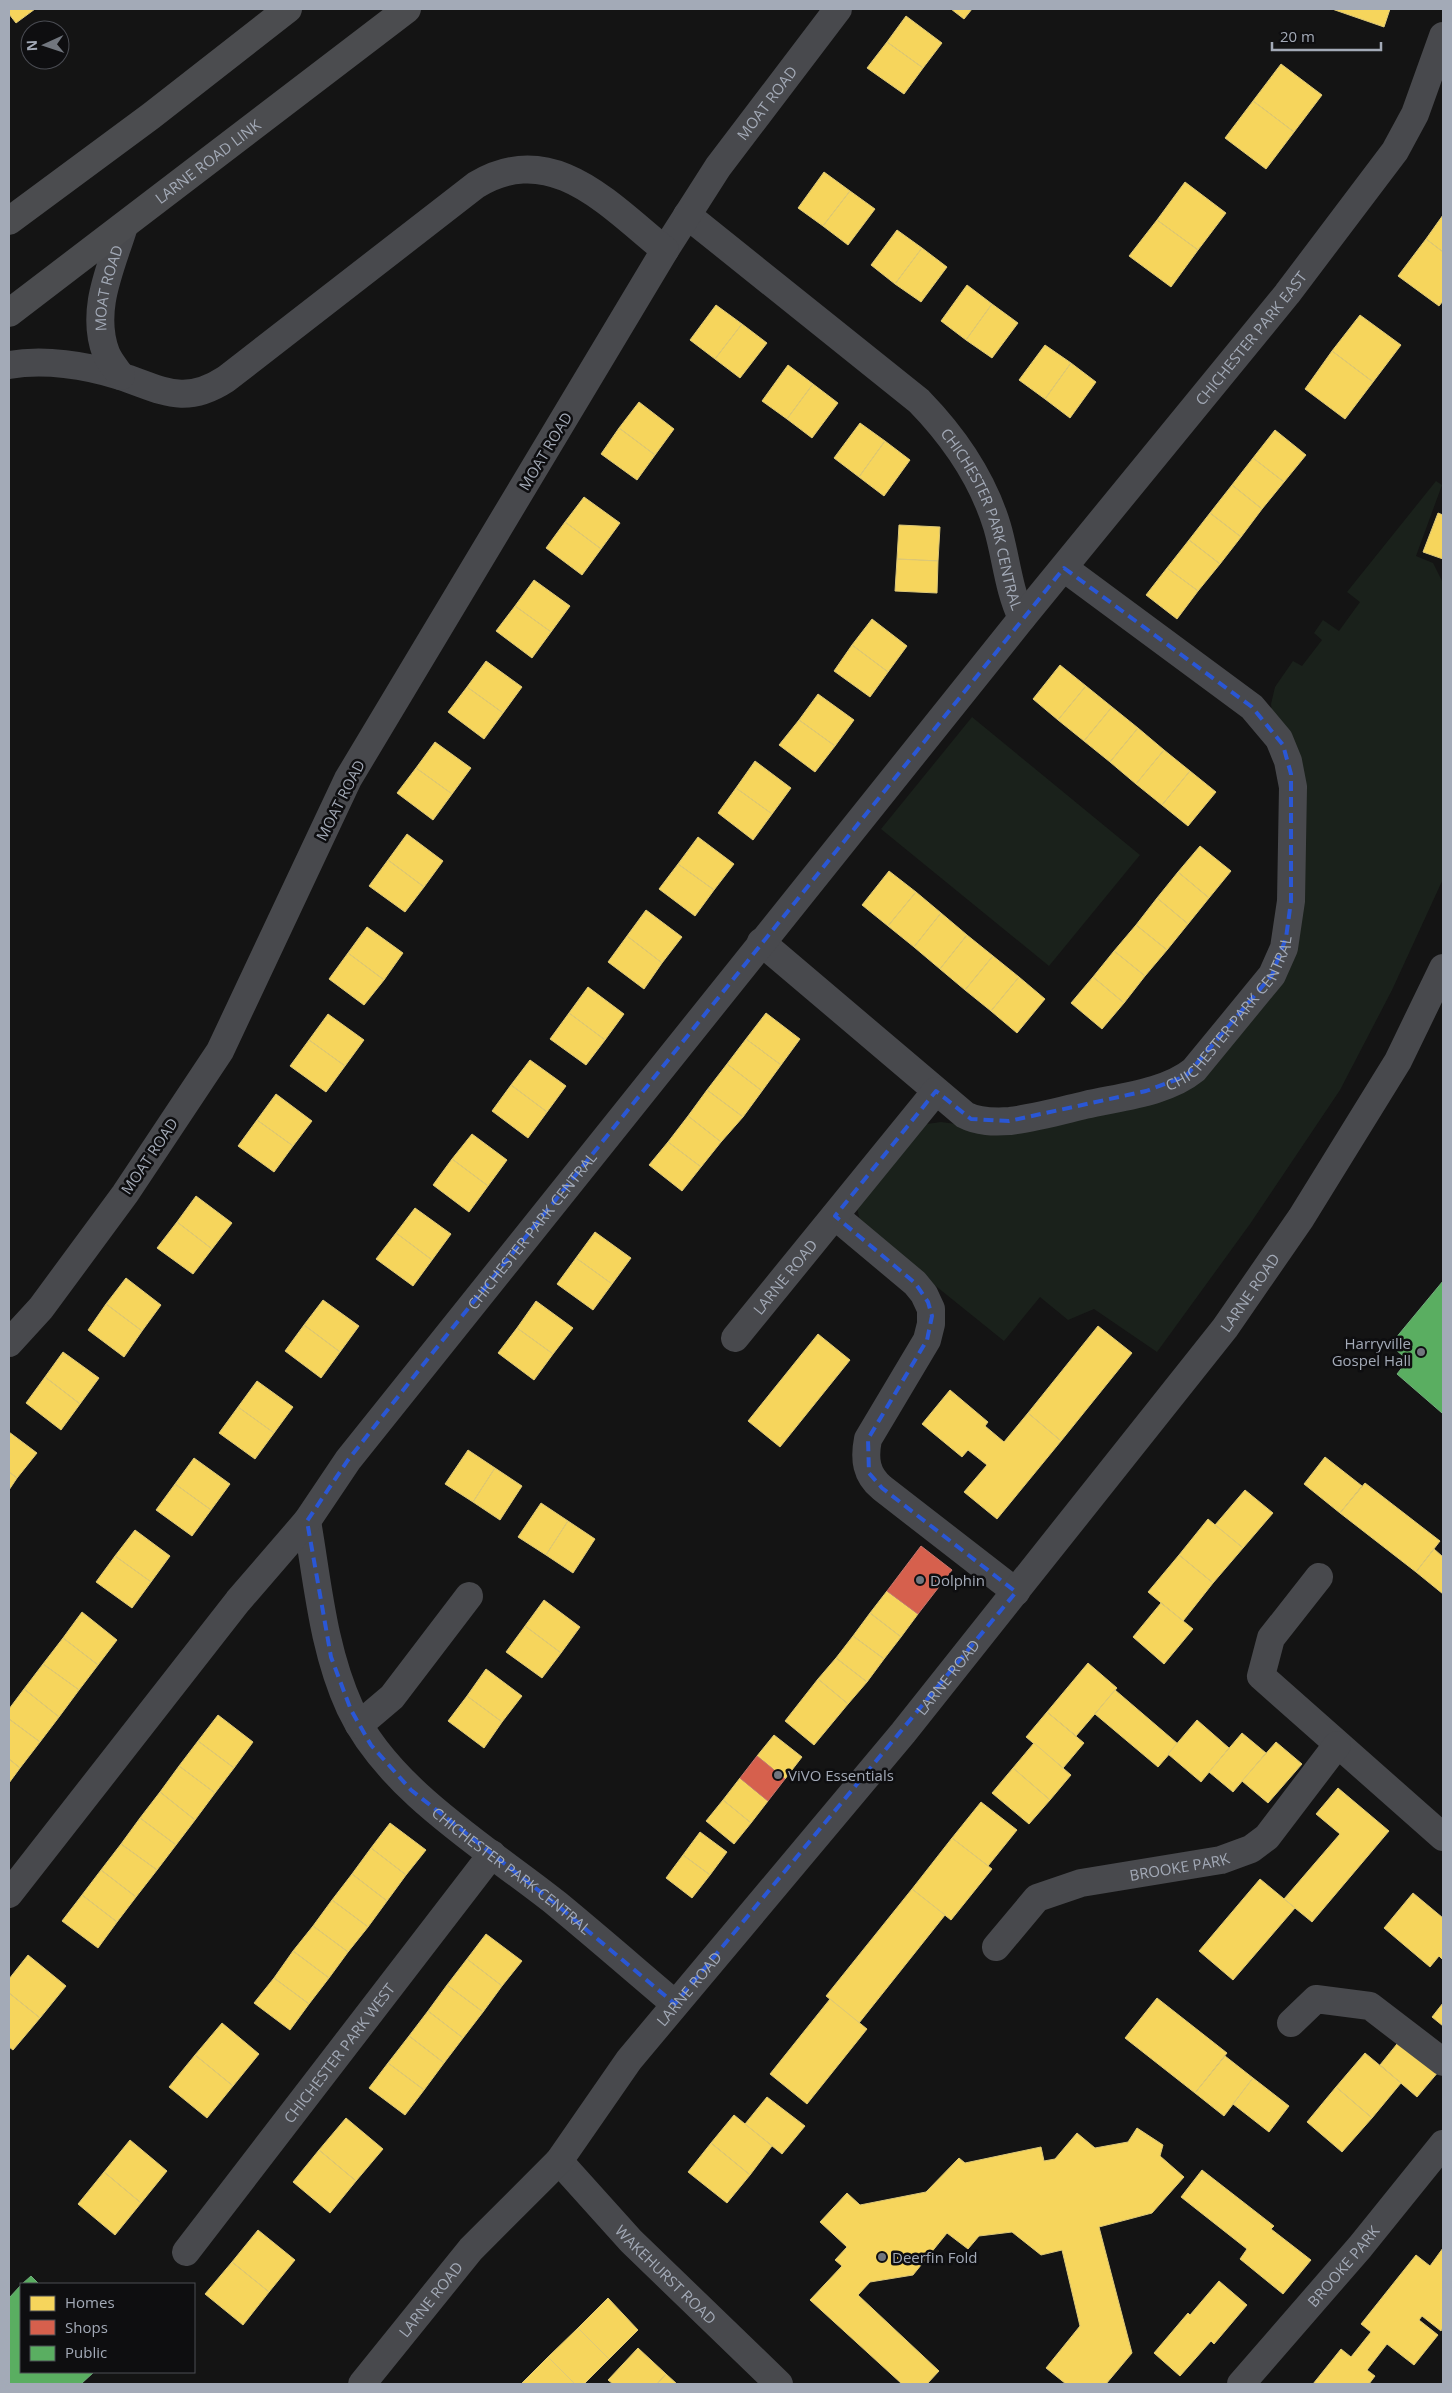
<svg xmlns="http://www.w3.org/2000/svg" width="1452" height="2393" font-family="'Open Sans',sans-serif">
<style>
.green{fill:#1a211b}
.homes{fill:#f6d55c;stroke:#ddc877}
.shops{fill:#d6604d;stroke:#c7766d}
.public{fill:#5aae61;stroke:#70ad7b}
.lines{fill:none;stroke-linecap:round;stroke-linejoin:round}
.minor{stroke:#48494d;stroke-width:28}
.tertiary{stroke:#48494d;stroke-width:28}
.primary{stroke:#4b4c4f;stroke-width:28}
.marked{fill:none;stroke:#2a57d5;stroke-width:4;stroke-dasharray:10 6;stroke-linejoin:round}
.poi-dot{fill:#71767e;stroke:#0e0e10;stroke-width:2}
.labels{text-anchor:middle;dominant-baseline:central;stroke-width:5;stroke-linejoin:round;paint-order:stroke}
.street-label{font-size:15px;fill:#a3aab7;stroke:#0e0e10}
.poi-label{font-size:15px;fill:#a3aab7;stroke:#0e0e10;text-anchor:start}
</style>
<rect width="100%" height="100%" fill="#141414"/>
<g class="green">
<path d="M1436,481l6,4 -26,71 17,7 10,20v296l-51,111 -52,100 -90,134 -93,128 -63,-43 -26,11 -28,-23 -36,44 -139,-112 -6,-12 -3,-14 64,-78 21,-3 74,10 208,-83 71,-148 -23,-197 4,-17 18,-26 9,5 20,-26 -8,-7 9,-13 16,11 21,-29 -13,-10z"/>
<path d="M972,717l168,138 -91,111 -168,-137z"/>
</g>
<g class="homes">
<path d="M9,9h26l-19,14 -7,-9z"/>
<path d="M951,9h21l-8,10z"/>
<path d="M1332,9h58l-6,18z"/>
<path d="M906,16l36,27 -19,25 -36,-26z"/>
<path d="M887,42l36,26 -19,26 -37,-26z"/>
<path d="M1281,64l41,31 -28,37 -41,-31z"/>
<path d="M1253,101l41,31 -28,37 -41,-31z"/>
<path d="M824,172l26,19 -27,35 -25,-18z"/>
<path d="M1185,182l41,31 -28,37 -41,-30z"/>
<path d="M850,191l25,18 -27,36 -25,-19z"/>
<path d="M1443,215v37l-17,-13z"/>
<path d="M1157,220l41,30 -27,37 -42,-31z"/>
<path d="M897,230l25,18 -27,36 -24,-19z"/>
<path d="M1426,239l17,13v49l-4,5 -41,-30z"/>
<path d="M922,248l25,19 -26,35 -26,-18z"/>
<path d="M967,285l25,19 -26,36 -25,-19z"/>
<path d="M992,304l26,19 -26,35 -26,-18z"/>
<path d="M716,305l26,19 -27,35 -25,-19z"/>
<path d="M1360,315l41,30 -28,37 -41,-31z"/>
<path d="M742,324l25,19 -27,35 -25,-19z"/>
<path d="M1045,345l26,18 -26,36 -26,-19z"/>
<path d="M1332,351l41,31 -28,37 -40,-30z"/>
<path d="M1071,363l25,19 -26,36 -25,-19z"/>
<path d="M788,365l25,19 -26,35 -25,-18z"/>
<path d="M813,384l25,19 -26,35 -25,-19z"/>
<path d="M639,402l35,27 -19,26 -36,-27z"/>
<path d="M860,423l25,18 -26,36 -25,-19z"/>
<path d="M619,428l36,27 -18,25 -36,-26z"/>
<path d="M1275,430l31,25 -22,27 -31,-24z"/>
<path d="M885,441l25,19 -26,36 -25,-19z"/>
<path d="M1253,458l31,24 -22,27 -30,-24z"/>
<path d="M1232,485l30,24 -21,28 -31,-24z"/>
<path d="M584,497l36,26 -19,26 -36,-27z"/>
<path d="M1210,513l31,24 -21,27 -31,-24z"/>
<path d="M1438,513l5,2v44l-20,-7z"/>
<path d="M565,522l36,27 -19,26 -36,-27z"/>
<path d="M899,525l41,2 -2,34 -41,-2z"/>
<path d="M1189,540l31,24 -22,27 -31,-23z"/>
<path d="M897,559l41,2 -1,32 -42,-2z"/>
<path d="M1167,568l31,23 -21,28 -31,-24z"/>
<path d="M534,580l36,26 -19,26 -36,-26z"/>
<path d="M515,606l36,26 -19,26 -36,-27z"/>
<path d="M872,619l35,27 -19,26 -36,-27z"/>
<path d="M852,645l36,27 -18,25 -36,-26z"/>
<path d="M486,661l36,26 -19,26 -36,-26z"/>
<path d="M1060,665l26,21 -28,34 -25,-21z"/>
<path d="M1086,686l26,21 -28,34 -26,-21z"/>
<path d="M467,687l36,26 -19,26 -36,-27z"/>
<path d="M818,694l36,26 -19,26 -36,-26z"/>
<path d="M1112,707l26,21 -28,34 -26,-21z"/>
<path d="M799,720l36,26 -20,26 -36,-27z"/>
<path d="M1138,728l26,22 -28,34 -26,-22z"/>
<path d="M435,742l36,26 -19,26 -36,-26z"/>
<path d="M1164,750l26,21 -28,34 -26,-21z"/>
<path d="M755,761l36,27 -19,26 -36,-26z"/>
<path d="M416,768l36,26 -19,26 -36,-27z"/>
<path d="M1190,771l26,21 -28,34 -26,-21z"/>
<path d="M736,788l36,26 -19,26 -35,-27z"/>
<path d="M407,834l36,27 -19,26 -36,-27z"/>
<path d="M698,837l36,27 -20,26 -36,-26z"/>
<path d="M1200,846l31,25 -22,27 -31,-26z"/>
<path d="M388,860l36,27 -19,25 -36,-26z"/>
<path d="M678,864l36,26 -19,26 -36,-27z"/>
<path d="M889,871l27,21 -28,34 -26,-21z"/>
<path d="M1178,872l31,26 -21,26 -31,-26z"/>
<path d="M916,892l25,21 -27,34 -26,-21z"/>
<path d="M1157,898l31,26 -21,26 -31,-25z"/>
<path d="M646,910l36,27 -20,26 -35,-27z"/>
<path d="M941,913l26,22 -27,34 -26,-22z"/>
<path d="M1136,925l31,25 -22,26 -31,-25z"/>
<path d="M367,927l36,26 -19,27 -36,-27z"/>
<path d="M967,935l26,21 -28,34 -25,-21z"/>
<path d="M627,936l35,27 -18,26 -36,-27z"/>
<path d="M1114,951l31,25 -21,27 -31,-26z"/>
<path d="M348,953l36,27 -20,25 -35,-26z"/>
<path d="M993,956l26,21 -28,34 -26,-21z"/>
<path d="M1019,977l26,22 -28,34 -26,-22z"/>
<path d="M1093,977l31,26 -22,26 -31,-26z"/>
<path d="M588,987l36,27 -19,26 -36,-27z"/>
<path d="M569,1013l36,27 -19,25 -36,-26z"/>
<path d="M766,1013l34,26 -19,26 -35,-26z"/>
<path d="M328,1014l36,26 -19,26 -36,-26z"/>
<path d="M746,1039l35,26 -19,26 -35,-27z"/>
<path d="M309,1040l36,26 -19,26 -36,-26z"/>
<path d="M530,1060l36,26 -19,26 -36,-27z"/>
<path d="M727,1064l35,27 -19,26 -36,-27z"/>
<path d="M511,1085l36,27 -19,26 -36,-27z"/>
<path d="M707,1090l36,27 -22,25 -33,-26z"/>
<path d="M276,1094l36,27 -19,25 -36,-26z"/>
<path d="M688,1116l33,26 -20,25 -33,-25z"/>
<path d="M257,1120l36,26 -19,26 -36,-26z"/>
<path d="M472,1134l35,26 -19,26 -36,-27z"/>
<path d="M668,1142l33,25 -19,24 -33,-26z"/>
<path d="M452,1159l36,27 -19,26 -36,-27z"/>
<path d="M196,1196l36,27 -20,26 -35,-27z"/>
<path d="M415,1208l36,26 -19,26 -36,-27z"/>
<path d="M177,1222l35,27 -19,25 -36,-26z"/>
<path d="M595,1232l36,26 -19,26 -36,-26z"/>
<path d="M396,1233l36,27 -19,26 -37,-27z"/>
<path d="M576,1258l36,26 -19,26 -36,-26z"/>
<path d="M126,1278l35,27 -19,26 -36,-27z"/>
<path d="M323,1300l36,26 -19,26 -36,-27z"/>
<path d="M536,1301l37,27 -20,26 -36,-26z"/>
<path d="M106,1304l36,27 -18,26 -36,-27z"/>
<path d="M304,1325l36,27 -19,26 -36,-27z"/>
<path d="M1098,1326l34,27 -71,88 -33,-28z"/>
<path d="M517,1328l36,26 -19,26 -36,-27z"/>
<path d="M818,1334l32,26 -70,87 -32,-26z"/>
<path d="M63,1352l36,26 -19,26 -35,-27z"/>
<path d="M45,1377l35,27 -19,26 -35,-27z"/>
<path d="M257,1381l36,26 -19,26 -36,-26z"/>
<path d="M950,1390l38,32 -3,4 19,16 24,-29 33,28 -64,78 -33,-27 23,-27 -19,-15 -6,7 -40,-33z"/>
<path d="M238,1407l36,26 -19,26 -36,-26z"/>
<path d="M9,1432l28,21 -20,25 -8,-6z"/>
<path d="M468,1450l27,18 -22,34 -28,-18z"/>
<path d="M1325,1457l37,29 -22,27 -36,-29z"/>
<path d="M194,1458l36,26 -19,26 -36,-26z"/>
<path d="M495,1468l27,18 -22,34 -27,-18z"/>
<path d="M9,1472l8,6 -8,12z"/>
<path d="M1365,1483l75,58 -24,31 -76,-59z"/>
<path d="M175,1484l36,26 -19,26 -36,-26z"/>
<path d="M1245,1490l28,23 -30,35 -28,-23z"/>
<path d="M541,1503l27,18 -22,34 -28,-18z"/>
<path d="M1208,1519l35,29 -30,35 -34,-28z"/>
<path d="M568,1521l27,18 -22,34 -27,-18z"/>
<path d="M135,1530l35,26 -19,26 -36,-26z"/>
<path d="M1434,1549l9,8v37l-27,-22z"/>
<path d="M1179,1555l34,28 -30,38 -35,-29z"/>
<path d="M115,1556l36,26 -19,26 -36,-26z"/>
<path d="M887,1591l31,23 -17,23 -31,-24z"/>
<path d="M544,1600l36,27 -19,26 -36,-27z"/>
<path d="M1161,1603l32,26 -29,35 -31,-27z"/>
<path d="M82,1612l35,28 -19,25 -35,-27z"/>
<path d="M870,1613l31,24 -17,22 -31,-23z"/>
<path d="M525,1626l36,27 -19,25 -36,-26z"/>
<path d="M853,1636l31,23 -17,23 -31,-24z"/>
<path d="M63,1638l35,27 -19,25 -36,-26z"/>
<path d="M836,1658l31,24 -19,22 -30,-25z"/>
<path d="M1088,1663l29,25 -41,48 -29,-24z"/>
<path d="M43,1664l36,26 -20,27 -35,-28z"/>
<path d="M486,1669l36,27 -20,26 -35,-26z"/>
<path d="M818,1679l30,25 -34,41 -29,-24z"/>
<path d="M24,1689l35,28 -19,25 -31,-23v-10z"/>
<path d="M1115,1690l63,54 -20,23 -63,-53z"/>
<path d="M467,1696l35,26 -18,26 -36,-27z"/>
<path d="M1047,1712l37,31 -21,25 -37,-31z"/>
<path d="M218,1715l35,27 -19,26 -36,-27z"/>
<path d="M9,1719l31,23 -20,26 -11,-9z"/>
<path d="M1197,1720l32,28 -28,34 -33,-28z"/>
<path d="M1242,1733l24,20 -33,39 -24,-20z"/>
<path d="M774,1735l28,22 -17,22 -28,-23z"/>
<path d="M198,1741l36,27 -19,25 -36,-27z"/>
<path d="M1276,1742l26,22 -34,39 -26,-22z"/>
<path d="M1034,1743l37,32 -21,25 -37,-32z"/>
<path d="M9,1759l11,9 -11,15z"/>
<path d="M179,1766l36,27 -20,27 -35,-28z"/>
<path d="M1013,1768l37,32 -21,24 -37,-31z"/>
<path d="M740,1778l28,23 -17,22 -28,-23z"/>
<path d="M1338,1788l51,43 -77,91 -28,-23 56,-65 -24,-20z"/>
<path d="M160,1792l35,28 -19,25 -36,-27z"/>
<path d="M723,1800l28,23 -17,21 -28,-23z"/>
<path d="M981,1802l36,28 -29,36 -36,-28z"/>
<path d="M140,1818l36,27 -19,25 -36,-26z"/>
<path d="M390,1823l36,27 -20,25 -35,-27z"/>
<path d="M700,1832l27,20 -17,23 -27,-20z"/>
<path d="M952,1838l40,31 -41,51 -39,-31z"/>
<path d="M121,1844l36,26 -21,27 -35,-27z"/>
<path d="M371,1848l35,27 -19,26 -35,-27z"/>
<path d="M683,1855l27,20 -18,23 -26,-20z"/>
<path d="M101,1870l35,27 -19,25 -35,-27z"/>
<path d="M352,1874l35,27 -19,26 -36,-27z"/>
<path d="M1260,1879l35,29 -62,72 -34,-29z"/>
<path d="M912,1889l33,26 -86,108 -33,-27z"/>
<path d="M1413,1893l30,25v42l-4,-4 -9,11 -46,-39z"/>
<path d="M82,1895l35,27 -19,26 -36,-27z"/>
<path d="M332,1900l36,27 -20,25 -35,-26z"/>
<path d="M313,1926l35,26 -19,26 -36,-27z"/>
<path d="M486,1934l36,27 -20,25 -35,-27z"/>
<path d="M293,1951l36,27 -20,26 -35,-26z"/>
<path d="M28,1955l38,31 -26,32 -31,-25v-14z"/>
<path d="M467,1959l35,27 -19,26 -36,-27z"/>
<path d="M274,1978l35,26 -19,26 -36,-27z"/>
<path d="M447,1985l36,27 -20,26 -35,-27z"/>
<path d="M9,1993l31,25 -27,32 -4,-3z"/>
<path d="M1157,1998l70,55 -32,40 -70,-55z"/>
<path d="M830,1999l37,30 -60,75 -37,-30z"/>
<path d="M1443,2003v23l-11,-9z"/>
<path d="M428,2011l35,27 -19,25 -35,-27z"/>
<path d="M222,2023l37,31 -26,32 -38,-31z"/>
<path d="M409,2036l35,27 -20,27 -36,-27z"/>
<path d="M1401,2039l38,32 -22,26 -37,-32z"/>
<path d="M1365,2053l36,30 -29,35 -36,-31z"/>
<path d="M195,2055l38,31 -26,32 -38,-31z"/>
<path d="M1225,2056l28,22 -29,38 -29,-23z"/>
<path d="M388,2063l36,27 -19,25 -36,-27z"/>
<path d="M1253,2078l36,28 -20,26 -36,-28z"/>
<path d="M1336,2087l36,31 -30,34 -35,-30z"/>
<path d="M767,2097l38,29 -23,28 -37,-30z"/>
<path d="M734,2115l38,31 -22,29 -39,-32z"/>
<path d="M346,2118l37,31 -27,32 -37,-31z"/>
<path d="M1137,2128l26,17 -3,11 24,21 -32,36 -53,14 33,126 -26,31h-40l-20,-16 34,-42 -18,-76 -21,5 -29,-23 -33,4 -11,13 -21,-16 -34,42 -43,7 -12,13 81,76 -12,13h-25l-92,-84 32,-34 -7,-6 12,-13 -27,-25 27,-29 13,12 66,-13 33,-34 6,5 76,-16 3,14 11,-2 22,-26 18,15 33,-6z"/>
<path d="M130,2140l37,31 -26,32 -37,-31z"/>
<path d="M711,2143l39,32 -23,28 -39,-31z"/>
<path d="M319,2150l37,31 -26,32 -37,-31z"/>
<path d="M1202,2170l72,56 -3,3 40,31 -28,34 -43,-35 7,-10 -66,-52z"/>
<path d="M104,2172l37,31 -26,32 -37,-31z"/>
<path d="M258,2230l37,30 -26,32 -37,-30z"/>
<path d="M1443,2248v79l-2,4 -19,-15 -3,4 19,15 -24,30 -27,-21 -20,26 8,6 -6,8h-56l28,-35 10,8 20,-25 -10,-8 55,-69 14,11z"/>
<path d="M232,2262l37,30 -26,33 -38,-31z"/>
<path d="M1219,2281l28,24 -33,39 -3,-3 -31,35 -26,-23 34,-40 2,2z"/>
<path d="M608,2298l30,32 -29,29 -31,-31z"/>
<path d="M578,2328l31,31 -25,25h-9l-27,-27z"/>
<path d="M638,2348l28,26 -9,10h-44l-5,-4z"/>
<path d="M548,2357l27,27h-54z"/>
<path d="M666,2374l11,10h-20z"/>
</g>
<g class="shops">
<path d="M921,1546l31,24 -34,44 -31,-23z"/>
<path d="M757,1756l28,23 -17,22 -28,-23z"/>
</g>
<g class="public">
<path d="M1443,1281v131l-1,1 -45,-39 11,-14 -18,-15z"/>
<path d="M31,2276l8,8h-17z"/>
<path d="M21,2285v87h73l-13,12h-72v-86z"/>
</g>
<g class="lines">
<g class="minor">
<path id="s1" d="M687,215l232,186c35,36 63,76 78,125 9,30 11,63 25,92"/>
<path id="s2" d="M665,250l53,-83 120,-158"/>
<path id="s3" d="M761,942l204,173c13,7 29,7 45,6 25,-3 50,-10 75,-16 34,-8 81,-12 109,-35l78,-95 12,-27 7,-47 2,-114 -5,-26 -9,-22 -27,-32 -188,-139"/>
<path d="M835,1216l80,67 9,11 7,15v15l-4,16 -59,99c-4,20 -2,36 14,49l134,104"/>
<path id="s4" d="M735,1338l201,-247"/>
<path id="s5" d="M307,1521c11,64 16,128 43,187 38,82 138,141 207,196 40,33 79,67 118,100"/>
<path d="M1319,1577l-48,61 -10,38 182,161"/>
<path d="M359,1725l33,-28 77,-101"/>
<path id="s6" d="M9,1894l229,-293 69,-80 41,-61 674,-842 265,-324 108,-143 20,-37 28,-78"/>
<path id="s7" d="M996,1947l41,-49 44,-15 140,-23 30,-11 16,-12 70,-92"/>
<path d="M1291,2023l25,-24 54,7 73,56"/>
<path id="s8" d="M186,2252l306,-398"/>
<path id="s9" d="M1241,2384l119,-137 83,-103"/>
</g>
<g class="tertiary">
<path d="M9,365c35,-6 77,0 111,11 41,13 63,31 106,3l250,-194c76,-46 133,20 189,65l-317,529 -128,272 -95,143 -84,114 -32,35"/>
<path id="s10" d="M121,376c-5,-7 -12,-15 -15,-23 -16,-43 5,-85 18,-127"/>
<path id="s11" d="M559,2161l72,80 148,143"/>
<path id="s12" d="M362,2384l109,-135 88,-88 70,-101 274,-327 322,-405 76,-110 97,-157 45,-93"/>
</g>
<g class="primary">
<path d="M9,221l142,-105 137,-107"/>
<path id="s13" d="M9,313l398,-304"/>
</g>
</g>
<path class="marked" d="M1064,568l188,139 31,38 8,29v127l-5,37 -14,37 -86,101 -40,15 -137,30 -38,-2 -35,-28 -101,125 80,67 13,19 4,14 -5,24 -59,99 1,34 13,15 134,104 -341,412 -118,-99 -146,-115 -40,-45 -20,-35 -20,-53 -24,-136 41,-61 86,-109z"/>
<g class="poi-dot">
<circle cx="1421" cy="1352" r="5"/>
<circle cx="920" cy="1580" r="5"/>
<circle cx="778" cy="1775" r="5"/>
<circle cx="882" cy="2257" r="5"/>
</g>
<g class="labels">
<g class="street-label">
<text stroke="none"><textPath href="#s2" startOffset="179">MOAT ROAD</textPath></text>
<text stroke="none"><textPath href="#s13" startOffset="250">LARNE ROAD LINK</textPath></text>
<text stroke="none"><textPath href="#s10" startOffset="94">MOAT ROAD</textPath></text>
<text stroke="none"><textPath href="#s6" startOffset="1991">CHICHESTER PARK EAST</textPath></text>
<text transform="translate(545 451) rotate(-59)">MOAT ROAD</text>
<text stroke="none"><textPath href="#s1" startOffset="434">CHICHESTER PARK CENTRAL</textPath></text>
<text transform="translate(340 800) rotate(-63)">MOAT ROAD</text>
<text stroke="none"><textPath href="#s3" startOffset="572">CHICHESTER PARK CENTRAL</textPath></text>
<text transform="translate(149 1156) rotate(-56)">MOAT ROAD</text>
<text stroke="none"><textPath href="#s6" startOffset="845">CHICHESTER PARK CENTRAL</textPath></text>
<text stroke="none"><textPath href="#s4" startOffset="79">LARNE ROAD</textPath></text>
<text stroke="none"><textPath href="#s12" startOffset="1408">LARNE ROAD</textPath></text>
<text stroke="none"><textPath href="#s12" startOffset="919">LARNE ROAD</textPath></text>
<text stroke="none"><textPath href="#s7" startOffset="210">BROOKE PARK</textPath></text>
<text stroke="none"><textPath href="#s5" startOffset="424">CHICHESTER PARK CENTRAL</textPath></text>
<text stroke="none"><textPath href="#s12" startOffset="514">LARNE ROAD</textPath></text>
<text stroke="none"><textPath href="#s8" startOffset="251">CHICHESTER PARK WEST</textPath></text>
<text stroke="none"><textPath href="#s9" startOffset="156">BROOKE PARK</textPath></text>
<text stroke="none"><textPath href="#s11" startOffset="156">WAKEHURST ROAD</textPath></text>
<text stroke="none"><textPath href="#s12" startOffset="109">LARNE ROAD</textPath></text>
</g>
<g class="poi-label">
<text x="1411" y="1343" text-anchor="end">Harryville<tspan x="1411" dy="17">Gospel Hall</tspan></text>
<text x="930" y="1580">Dolphin</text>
<text x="788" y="1775">ViVO Essentials</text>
<text x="892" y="2257">Deerfin Fold</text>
</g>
</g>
<rect width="1452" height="2393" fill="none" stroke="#a3aab7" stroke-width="20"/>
<rect x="20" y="2283" width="175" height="90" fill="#0e0e10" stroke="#4a4c53"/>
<rect x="30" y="2296" width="25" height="15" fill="#f6d55c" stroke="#4a4c53"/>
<text x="65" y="2308" font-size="15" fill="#a3aab7">Homes</text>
<rect x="30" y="2320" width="25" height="15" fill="#d6604d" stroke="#4a4c53"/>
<text x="65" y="2333" font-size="15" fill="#a3aab7">Shops</text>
<rect x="30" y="2346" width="25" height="15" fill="#5aae61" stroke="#4a4c53"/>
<text x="65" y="2358" font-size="15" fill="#a3aab7">Public</text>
<g transform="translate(45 45) rotate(267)"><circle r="24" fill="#0e0e10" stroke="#4a4c53"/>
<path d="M0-4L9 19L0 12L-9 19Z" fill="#71767e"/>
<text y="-8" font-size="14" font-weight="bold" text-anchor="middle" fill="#a3aab7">N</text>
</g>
<path d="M1272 42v8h109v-8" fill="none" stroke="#a3aab7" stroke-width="2.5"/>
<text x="1280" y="42" font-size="15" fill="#a3aab7" stroke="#0e0e10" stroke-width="4" paint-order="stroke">20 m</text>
</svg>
